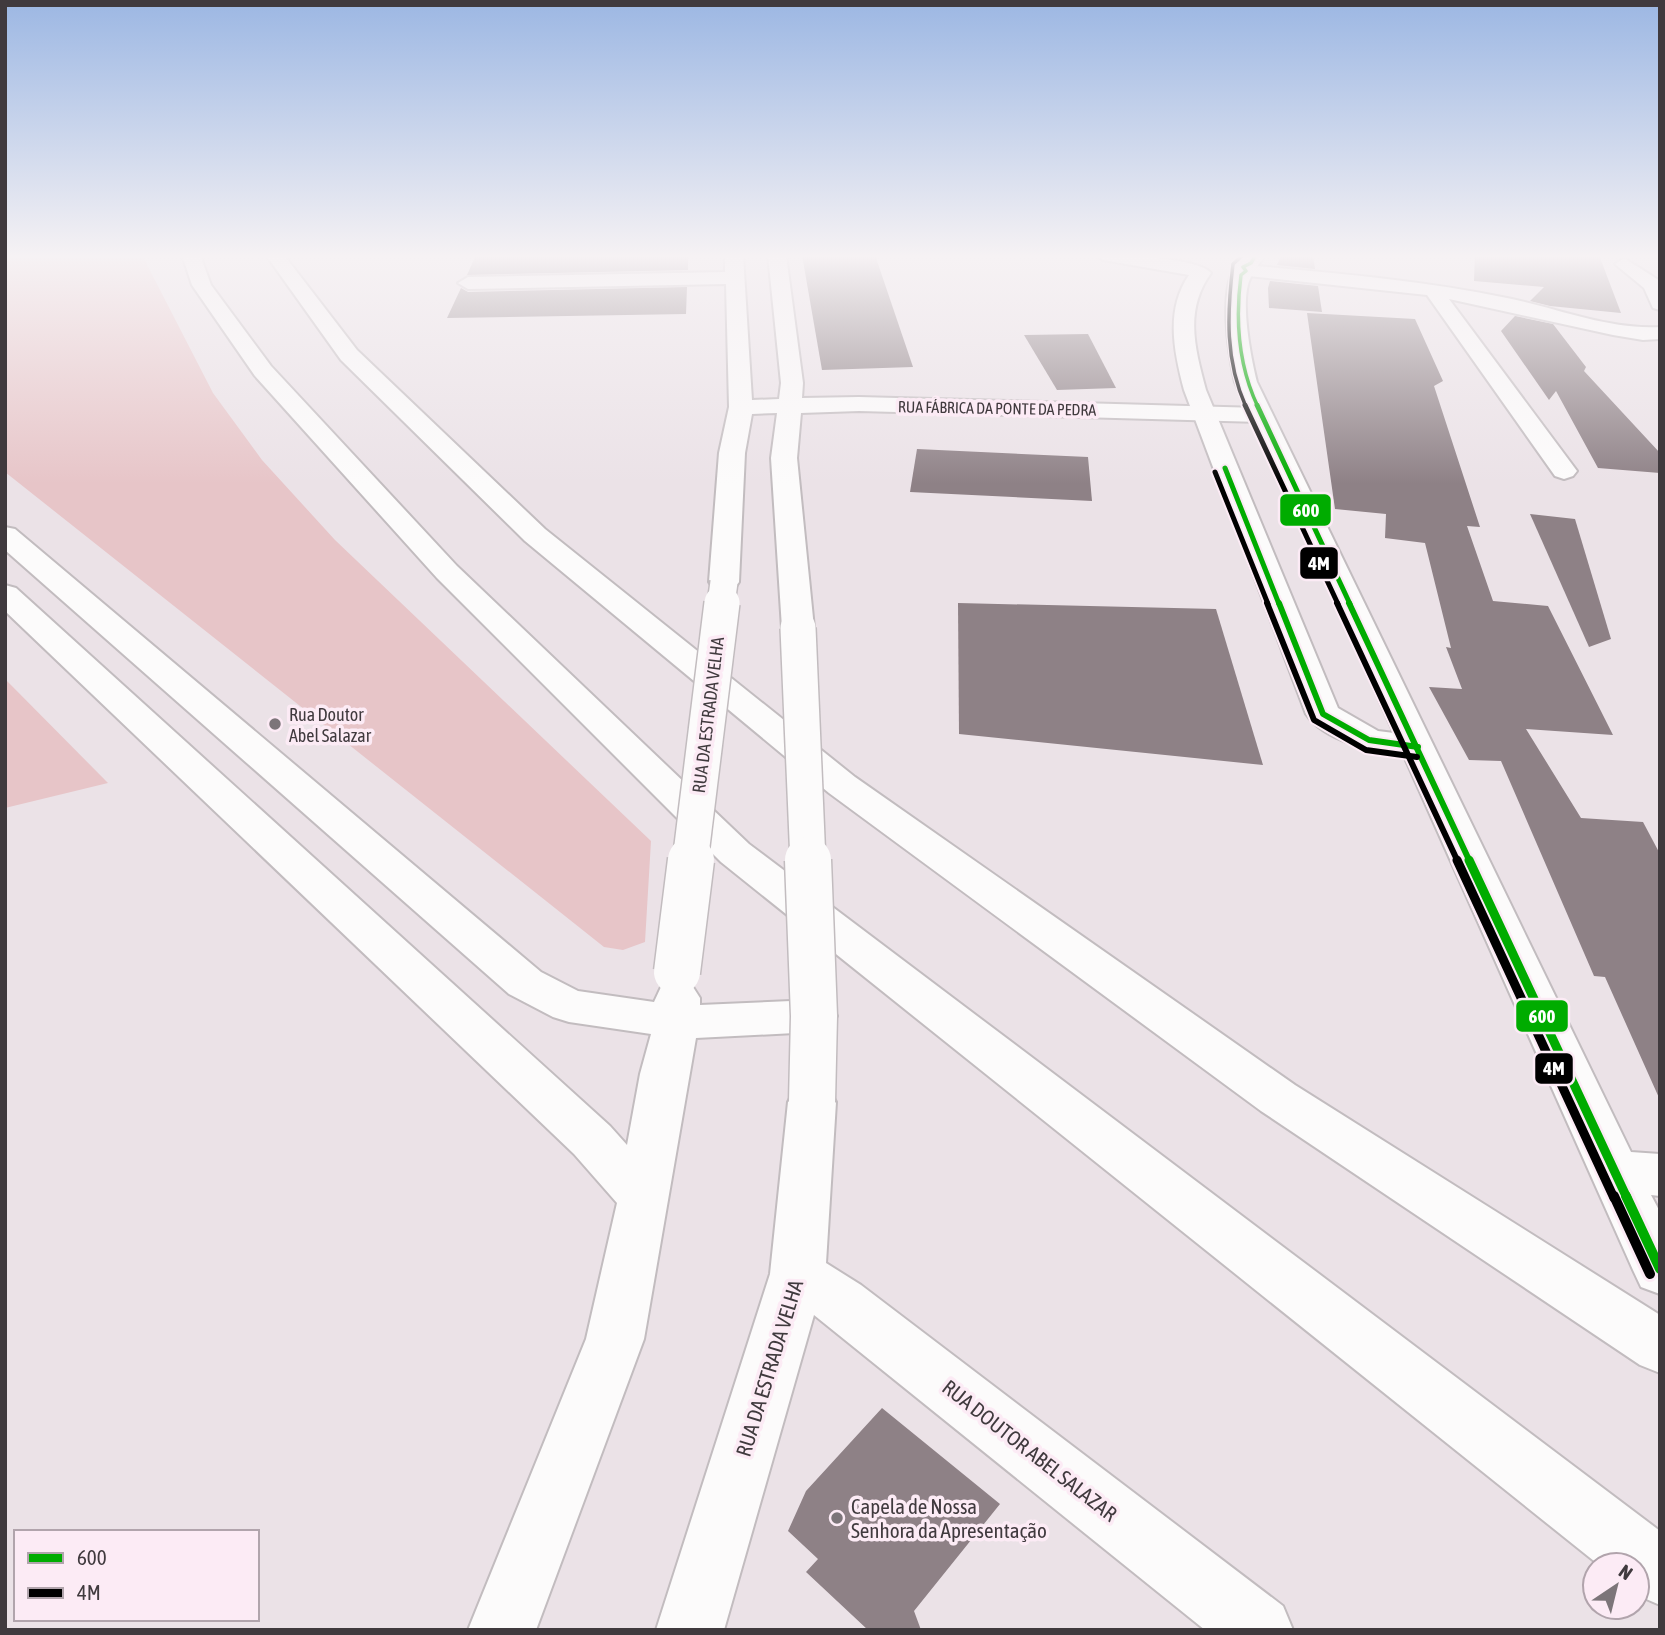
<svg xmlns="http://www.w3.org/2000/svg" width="1665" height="1635" font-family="'Asap Condensed',sans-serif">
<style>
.green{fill:#e7c5c8}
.building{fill:#8e8186}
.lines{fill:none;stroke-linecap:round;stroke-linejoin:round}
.minor-casing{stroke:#c2bcbf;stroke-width:4}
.major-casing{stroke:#c2bcbf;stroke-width:4}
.highway-casing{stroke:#c2bcbf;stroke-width:4}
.minor{fill:#fcfbfb;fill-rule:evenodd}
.major{fill:#fcfbfb;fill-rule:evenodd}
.highway{fill:#fcfbfb;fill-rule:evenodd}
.minor-bridge-far2-casing{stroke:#c2bcbf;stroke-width:30;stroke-linecap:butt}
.minor-bridge-far1-casing{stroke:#c2bcbf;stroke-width:38;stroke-linecap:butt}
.minor-bridge-casing{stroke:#c2bcbf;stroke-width:49;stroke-linecap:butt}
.minor-bridge-far2{stroke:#fcfbfb;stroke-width:27}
.minor-bridge-far1{stroke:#fcfbfb;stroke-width:35}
.minor-bridge{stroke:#fcfbfb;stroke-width:46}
.bus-1-far4-casing{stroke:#fcebf5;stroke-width:6}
.bus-1-far3-casing{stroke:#fcebf5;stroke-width:9}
.bus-1-far2-casing{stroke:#fcebf5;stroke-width:10}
.bus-1-far1-casing{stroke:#fcebf5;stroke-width:14}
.bus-1-casing{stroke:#fcebf5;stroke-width:16}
.bus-2-far4-casing{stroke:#fcebf5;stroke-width:6}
.bus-2-far3-casing{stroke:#fcebf5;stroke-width:9}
.bus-2-far2-casing{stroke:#fcebf5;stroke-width:10}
.bus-2-far1-casing{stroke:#fcebf5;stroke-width:14}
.bus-2-casing{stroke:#fcebf5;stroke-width:16}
.bus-1-far4{stroke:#00ac00;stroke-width:3.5}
.bus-1-far3{stroke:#00ac00;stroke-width:5}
.bus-1-far2{stroke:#00ac00;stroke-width:6}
.bus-1-far1{stroke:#00ac00;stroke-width:9}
.bus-1{stroke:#00ac00;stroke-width:10}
.bus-2-far4{stroke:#000;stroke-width:3.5}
.bus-2-far3{stroke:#000;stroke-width:5}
.bus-2-far2{stroke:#000;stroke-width:6}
.bus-2-far1{stroke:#000;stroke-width:9}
.bus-2{stroke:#000;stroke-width:10}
.poi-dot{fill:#7c7579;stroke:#fcebf5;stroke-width:2.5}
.labels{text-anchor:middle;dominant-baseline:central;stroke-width:7;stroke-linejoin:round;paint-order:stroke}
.far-street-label{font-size:16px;fill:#403a3e;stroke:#fcebf5}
.poi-label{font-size:18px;fill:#403a3e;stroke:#fcebf5;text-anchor:start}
.street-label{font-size:18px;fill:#403a3e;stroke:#fcebf5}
.near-street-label{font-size:21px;fill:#403a3e;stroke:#fcebf5}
.near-poi-label{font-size:21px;fill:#403a3e;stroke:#fcebf5;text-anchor:start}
.line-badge{stroke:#fcebf5;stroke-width:2.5}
.badge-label{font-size:19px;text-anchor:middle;font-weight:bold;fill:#fff}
</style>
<rect width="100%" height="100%" fill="#ebe2e7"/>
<g class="green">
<path d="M5,255h137l71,138 49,67 73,80 316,301 -6,101 -22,8 -19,-3 -599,-475z"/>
<path d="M5,679l103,104 -103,25z"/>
</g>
<g class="building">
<path d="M476,255h212v15l-221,5z"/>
<path d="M802,255h73l38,112 -91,3z"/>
<path d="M1281,255h32l2,14 -38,-4z"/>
<path d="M1475,255h124l22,58 -71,-7 -20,-5 14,-14 -70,-6z"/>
<path d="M1270,281l48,5 4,26 -53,-4 -1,-20z"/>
<path d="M687,287l-1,27 -239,4 14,-30 7,4z"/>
<path d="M1307,313l108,6 28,62 -9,5 46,141 -13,-1 26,75 55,5 65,129 -87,-6 55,89 62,4 17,32v246l-55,-123 -11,-1 -93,-215 -32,-1 -40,-73 33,2 -16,-42 5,1 -26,-105 -40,-5 1,-24 -51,-5z"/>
<path d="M1515,316l38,8 33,43 -2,4 76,82v20l-62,-5 -42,-77 -7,9 -48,-69z"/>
<path d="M1088,334l28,54 -59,2 -33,-55z"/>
<path d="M917,449l171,8 4,44 -182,-9z"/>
<path d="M1530,514l45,5 36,120 -22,8z"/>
<path d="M958,603l258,6 47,156 -304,-31z"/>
<path d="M882,1408l118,96 -86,107 7,19h-53l-62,-58 12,-13 -30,-28 18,-40z"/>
</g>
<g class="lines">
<g class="minor-casing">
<g id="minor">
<path d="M725,255h18l9,145 27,-1 2,-16 -13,-128h18l17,128 -1,15 57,-1 401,11 8,2 4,5 -4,5 -8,2 -401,-11 -58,2 -4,45 17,170 -5,7 -11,2 -11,-2 -5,-7 -11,-170 6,-45 -25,1 -7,39 -6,129 -4,6 -11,3 -11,-3 -4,-6 10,-129 10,-46 -3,-123 -258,5 -10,-6 10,-6 257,-5z"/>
<path d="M1624,258l36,23v29l-7,-2 -9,-20 -29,-24z"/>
<path d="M1246,265c88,8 175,15 261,33 50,10 102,32 153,29v12l-17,1 -30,-5 -164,-36 128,172 -4,5 -9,3 -9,-3 -128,-181 -188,-20 -2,-4z"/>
<path d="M5,527l10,2 526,443 37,19 76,11 7,-15 16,-5 16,5 7,11v7l114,-5 16,4 7,12 -7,12 -16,4 -118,6 -52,301 -108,291h-68l118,-291 31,-136 -43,-49 -569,-543v-26l11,3 594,538 17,19 13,-71 11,-40 -82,-12 -16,-5 -44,-23 -504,-444z"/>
<path d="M812,1083l17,6 7,13 -10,161 35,22 422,321 10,24h-88l-391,-315 -90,315h-68l114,-356 18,-172 7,-13z"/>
</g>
</g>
<g class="major-casing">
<path id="major" d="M1094,255c23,0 104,2 117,18 -27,37 -16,76 -5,117l132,318 40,23 16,2 -159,-351c-7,-31 -16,-92 1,-118 6,-9 18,-9 29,-9 -6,9 -10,14 -14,22 -12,21 0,81 6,105l374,770 29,2v42l-9,-1 9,17v82l-19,-7 -8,-17 -229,-514c-31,-5 -79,-14 -98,-42l-122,-324c-10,-38 -19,-80 5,-115l-86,-15z"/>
</g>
<g class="highway-casing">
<g id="highway">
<path d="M182,255h18l11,30 60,81 186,200 292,278 911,687v74l-23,-10v-30h-38l-878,-703 -284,-284 -182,-202 -63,-91z"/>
<path d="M266,255h18l73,95 188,179 310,248 440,308 365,230v58l-20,-8 -379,-254 -432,-318 -304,-252 -184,-181z"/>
</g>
</g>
<use href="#minor" class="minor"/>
<use href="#major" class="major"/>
<use href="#highway" class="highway"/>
<g class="minor-bridge-far2-casing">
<path id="minor-bridge-far2" d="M721,604l3,-22"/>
</g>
<g class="minor-bridge-far1-casing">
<g id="minor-bridge-far1">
<path d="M798,628l10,234"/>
<path d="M690,862l32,-259"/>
</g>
</g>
<g class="minor-bridge-casing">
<g id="minor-bridge">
<path d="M808,860l6,156 -2,86"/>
<path d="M677,972l14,-112"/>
</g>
</g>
<use href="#minor-bridge-far2" class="minor-bridge-far2"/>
<use href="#minor-bridge-far1" class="minor-bridge-far1"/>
<use href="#minor-bridge" class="minor-bridge"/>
<g class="bus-1-far4-casing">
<path id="bus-1-far4" d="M1256,255l-5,8 -8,4 3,4 -5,4c-6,46 -3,90 17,132"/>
</g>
<g class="bus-1-far3-casing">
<g id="bus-1-far3">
<path d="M1257,405l93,199"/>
<path d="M1225,468l54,136"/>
</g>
</g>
<g class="bus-1-far2-casing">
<g id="bus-1-far2">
<path d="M1279,603l44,111 46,26 49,7"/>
<path d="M1349,603l121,259"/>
</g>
</g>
<g class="bus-1-far1-casing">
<path id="bus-1-far1" d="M1469,860l158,338"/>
</g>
<g class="bus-1-casing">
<path id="bus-1" d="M1626,1196l34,73"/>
</g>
<g class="bus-2-far4-casing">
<path id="bus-2-far4" d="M1243,255l-10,9c-6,50 -8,96 13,143"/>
</g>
<g class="bus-2-far3-casing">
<g id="bus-2-far3">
<path d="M1245,405l93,199"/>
<path d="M1215,472l53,132"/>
</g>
</g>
<g class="bus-2-far2-casing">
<g id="bus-2-far2">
<path d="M1267,603l47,117 52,30 51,7"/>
<path d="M1337,603l121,259"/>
</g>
</g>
<g class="bus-2-far1-casing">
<path id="bus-2-far1" d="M1457,860l157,338"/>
</g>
<g class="bus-2-casing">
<path id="bus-2" d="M1614,1196l36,78"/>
</g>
<use href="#bus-1-far4" class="bus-1-far4"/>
<use href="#bus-1-far3" class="bus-1-far3"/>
<use href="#bus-1-far2" class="bus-1-far2"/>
<use href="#bus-1-far1" class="bus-1-far1"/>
<use href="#bus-1" class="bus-1"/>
<use href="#bus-2-far4" class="bus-2-far4"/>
<use href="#bus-2-far3" class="bus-2-far3"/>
<use href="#bus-2-far2" class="bus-2-far2"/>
<use href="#bus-2-far1" class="bus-2-far1"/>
<use href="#bus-2" class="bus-2"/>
</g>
<linearGradient id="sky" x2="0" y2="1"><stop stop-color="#9cb7e3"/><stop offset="0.53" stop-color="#f6f2f4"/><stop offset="1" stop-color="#f6f2f4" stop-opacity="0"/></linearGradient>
<rect width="1665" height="484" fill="url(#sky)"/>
<g class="poi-dot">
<circle cx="275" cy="724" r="7"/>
<circle cx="837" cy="1518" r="7"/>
</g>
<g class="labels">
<g class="far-street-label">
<text transform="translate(997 408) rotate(1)">RUA FÁBRICA DA PONTE DA PEDRA</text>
</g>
<g class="poi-label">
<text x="289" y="714">Rua Doutor<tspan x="289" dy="21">Abel Salazar</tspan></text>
</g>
<g class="street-label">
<text transform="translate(708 715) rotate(-83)">RUA DA ESTRADA VELHA</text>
</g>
<g class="near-street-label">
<text transform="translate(769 1368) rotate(-73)">RUA DA ESTRADA VELHA</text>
<text transform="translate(1030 1450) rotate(38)">RUA DOUTOR ABEL SALAZAR</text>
</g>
<g class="near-poi-label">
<text x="851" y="1506">Capela de Nossa<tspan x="851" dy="24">Senhora da Apresentação</tspan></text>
</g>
</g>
<g class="line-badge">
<rect x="1279" y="493" width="53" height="34" rx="7" fill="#00ac00"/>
<rect x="1299" y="546" width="40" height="34" rx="7" fill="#000"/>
<rect x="1515" y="999" width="54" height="34" rx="7" fill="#00ac00"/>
<rect x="1534" y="1052" width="40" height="33" rx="7" fill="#000"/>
</g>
<g class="badge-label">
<text x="1306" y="517">600</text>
<text x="1319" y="570">4M</text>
<text x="1542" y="1023">600</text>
<text x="1554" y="1075">4M</text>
</g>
<rect width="1665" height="1635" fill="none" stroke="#403a3e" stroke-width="14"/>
<rect x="14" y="1530" width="245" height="91" fill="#fcebf5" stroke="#b1a4ac" stroke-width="2"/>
<rect x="28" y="1553" width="35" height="10" fill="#00ac00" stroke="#b1a4ac" stroke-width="2"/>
<text x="77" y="1565" font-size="21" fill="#403a3e">600</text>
<rect x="28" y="1588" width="35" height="10" fill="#000000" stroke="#b1a4ac" stroke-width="2"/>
<text x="77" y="1600" font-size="21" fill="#403a3e">4M</text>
<g transform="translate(1616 1586) rotate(35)"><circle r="33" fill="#fcebf5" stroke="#b1a4ac" stroke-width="2"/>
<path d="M0-5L12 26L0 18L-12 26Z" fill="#7c7579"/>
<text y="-10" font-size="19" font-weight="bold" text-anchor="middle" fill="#403a3e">N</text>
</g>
</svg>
